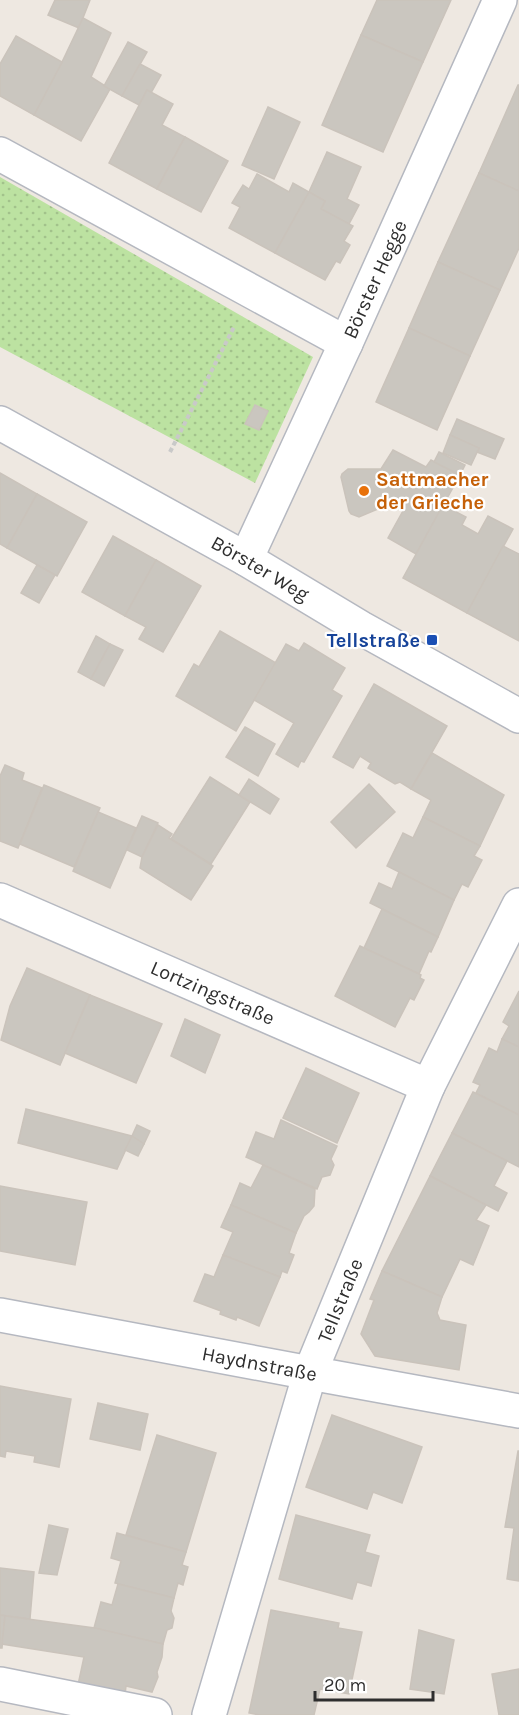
<svg xmlns="http://www.w3.org/2000/svg" width="519" height="1715" font-family="Karla,sans-serif">
<style>
.grass{fill:url(#grass-dots)}
.building{fill:#cac6bf;stroke:#cac3bb;stroke-width:1.5}
.lines{fill:none;stroke-linecap:round;stroke-linejoin:round}
.street-casing{stroke:#b5b8c0;stroke-width:36}
.path{stroke:#c9c9c9;stroke-width:4;stroke-dasharray:4.5 3;stroke-linecap:butt}
.street{stroke:#fff;stroke-width:33}
.food-dot{fill:#e8710a;stroke:#fff;stroke-width:2}
.transit-dot{fill:#1a4fb4;stroke:#fff;stroke-width:2}
.labels{text-anchor:middle;dominant-baseline:central;stroke-width:4.5;stroke-linejoin:round;paint-order:stroke}
.street-label{font-size:20px;fill:#2e2e2e;stroke:#fff}
.food-label{font-size:20px;font-weight:bold;fill:#c56008;stroke:#fff;text-anchor:start}
.transit-label{font-size:20px;font-weight:bold;fill:#164399;stroke:#fff;text-anchor:end}
</style>
<defs>
<pattern id="grass-dots" width="8" height="8" patternUnits="userSpaceOnUse" patternTransform="scale(1.5)"><rect width="8" height="8" fill="#bce2a1"/><path d="M2 2h.1M6 6h.1" fill="none" stroke="#a2c28b" stroke-width="1.8" stroke-linecap="round"/></pattern>
</defs>
<rect width="100%" height="100%" fill="#eee8e1"/>
<path class="grass" d="M0,177l313,180 -58,126 -255,-136z"/>
<g class="building">
<path d="M55,0h35l-11,28 -31,-13z"/>
<path d="M377,0h74l-28,62 -62,-27z"/>
<path d="M83,18l28,15 -20,44 19,12 -29,52 -47,-26 28,-53z"/>
<path d="M361,35l62,27 -40,90 -61,-27z"/>
<path d="M16,36l46,26 -28,53 -34,-19v-32z"/>
<path d="M128,42l19,10 -25,44 -18,-10z"/>
<path d="M140,64l21,11 -10,18 -4,-3 -8,15 -17,-9z"/>
<path d="M518,85h1v106l-40,-18z"/>
<path d="M147,90l26,14 -11,21 23,12 -28,52 -48,-26z"/>
<path d="M268,107l32,15 -26,57 -32,-14z"/>
<path d="M185,137l43,24 -27,51 -44,-23z"/>
<path d="M327,152l34,15 -14,32 12,6 -10,19 -28,-15 4,-8 -16,-9z"/>
<path d="M479,173l40,18v57l-19,42 -62,-28z"/>
<path d="M257,174l32,18 4,-9 16,9 -34,61 -46,-25 11,-21 -8,-4 11,-18 6,4z"/>
<path d="M309,192l16,9 -4,8 32,17 -9,15 6,4 -10,18 -4,-2 -11,19 -50,-27z"/>
<path d="M438,262l62,28 -30,66 -61,-28z"/>
<path d="M409,328l61,28 -33,74 -61,-28z"/>
<path d="M255,405l13,6 -9,19 -14,-6z"/>
<path d="M457,419l47,20 -9,20 -18,-7 2,-4 -29,-13z"/>
<path d="M450,435l29,13 -8,17 -28,-12z"/>
<path d="M393,450l33,17 5,-7 29,15 -44,79 -28,-16 16,-29 -12,-6 -33,14 -8,-3 -2,-3 -8,-34 1,-3 6,-5h33z"/>
<path d="M439,452l26,13 -5,10 -26,-13z"/>
<path d="M0,473l37,21 -30,54 -7,-4z"/>
<path d="M37,494l50,28 -30,54 -50,-28z"/>
<path d="M443,505l23,12 -4,8 16,9 10,-18 25,13 -46,84 -64,-35z"/>
<path d="M113,536l43,24 -31,56 -43,-24z"/>
<path d="M503,546l16,8v87l-52,-28z"/>
<path d="M156,560l45,26 -38,66 -24,-13 7,-12 -21,-11z"/>
<path d="M37,565l18,10 -16,28 -18,-10z"/>
<path d="M220,631l56,32 -40,68 -60,-35 18,-32 5,3z"/>
<path d="M96,636l14,8 -19,35 -13,-7z"/>
<path d="M304,643l41,25 -13,22 10,6 -38,66 -3,-1 -3,6 -22,-13 18,-31 -40,-23 32,-56 13,7z"/>
<path d="M110,644l13,6 -19,36 -13,-7z"/>
<path d="M374,684l73,42 -36,63 -11,-7 -5,2 -27,-16 3,-5 -11,-7 -7,12 -20,-11z"/>
<path d="M245,727l30,17 -17,32 -32,-19z"/>
<path d="M432,753l72,42 -24,51 -57,-29 8,-17 -20,-11z"/>
<path d="M5,765l19,8 -2,7 20,8 -24,60 -18,-7v-65z"/>
<path d="M210,777l40,25 -39,62 -40,-25z"/>
<path d="M249,779l30,20 -9,15 -31,-19z"/>
<path d="M369,784l26,28 -39,36 -25,-26z"/>
<path d="M44,785l56,23 -26,59 -54,-23z"/>
<path d="M98,812l38,16 -26,60 -37,-17z"/>
<path d="M142,816l16,7 -16,34 -15,-7z"/>
<path d="M423,817l57,29 -6,10 8,4 -14,27 -6,-3 -8,16 -67,-34 16,-33 10,5z"/>
<path d="M158,825l14,9 -3,4 44,28 -22,34 -51,-32 2,-11z"/>
<path d="M399,872l55,28 -16,37 -68,-34 9,-20 13,6z"/>
<path d="M382,909l56,28 -7,15 -2,-1 -10,23 -55,-26z"/>
<path d="M360,946l59,28 2,1 -1,3 4,2 -10,20 -4,-2 -15,29 -60,-31z"/>
<path d="M27,968l63,27 -30,70 -59,-25 9,-34z"/>
<path d="M519,991v56l-17,-8 7,-13 -6,-4z"/>
<path d="M90,995l72,29 -26,59 -71,-30z"/>
<path d="M185,1019l35,16 -15,38 -34,-17z"/>
<path d="M502,1039l17,8v68l-43,-22 4,-8 -7,-3 16,-34 8,4z"/>
<path d="M306,1068l53,25 -22,50 -54,-25z"/>
<path d="M473,1092l46,23v52l-67,-34z"/>
<path d="M26,1109l106,27 -15,33 -99,-26z"/>
<path d="M281,1120l56,26 -6,13 3,6 -4,10 -8,2 -5,12 -71,-32 10,-25 18,7z"/>
<path d="M137,1125l13,6 -6,13 -12,-8z"/>
<path d="M452,1133l55,28 -13,25 13,7 -9,18 -68,-35z"/>
<path d="M132,1136l12,8 -6,12 -13,-6z"/>
<path d="M263,1165l52,24 -1,17 -5,6 -5,4 -8,17 -65,-28 9,-22 11,5z"/>
<path d="M430,1176l56,29 -10,15 13,6 -16,39 -13,-6 -18,38 -60,-26z"/>
<path d="M0,1186l87,16 -12,63 -75,-14z"/>
<path d="M231,1205l65,28 -7,20 5,2 -7,18 -5,-2 -2,6 -57,-22 10,-23 -12,-5z"/>
<path d="M223,1255l57,22 -21,49 -22,-9 -1,3 -16,-6 1,-3 -27,-10 11,-27 9,3z"/>
<path d="M382,1271l60,26 -5,16 3,7 26,5 -7,45 -84,-14 -14,-22 13,-34 -4,-1z"/>
<path d="M0,1386l71,13 -12,68 -25,-5 1,-6 -29,-5 -1,6 -5,-1z"/>
<path d="M98,1403l50,11 -8,36 -50,-11z"/>
<path d="M332,1415l90,32 -20,56 -29,-11 -6,17 -61,-22z"/>
<path d="M157,1435l59,18 -30,99 -60,-17z"/>
<path d="M518,1451h1v130l-12,-2 7,-51 -9,-1z"/>
<path d="M296,1515l74,20 -5,17 14,4 -8,30 -14,-4 -5,17 -73,-20z"/>
<path d="M49,1525l19,4 -11,46 -18,-2z"/>
<path d="M117,1533l69,19 -4,13 6,2 -5,18 -5,-2 -4,15 -59,-15 6,-22 -10,-3z"/>
<path d="M0,1568l34,4 -4,47 -30,-4z"/>
<path d="M118,1584l56,14 -3,13 3,7 -2,10 -5,2 -4,14 -69,-16 7,-26 11,3z"/>
<path d="M271,1610l68,13 -1,5 24,4 -13,62 -29,-5 -6,26h-54l-11,-2z"/>
<path d="M0,1615l5,1 -3,32h-2z"/>
<path d="M5,1616l90,12 68,16 -1,13 -5,15 1,5 -6,15 -26,-6 -1,9 -47,-10 6,-28 -82,-13z"/>
<path d="M419,1630l35,10 -10,54 -34,-5z"/>
<path d="M519,1669v46h-20l-7,-41z"/>
</g>
<g class="lines">
<g class="street-casing">
<g id="street">
<path d="M0,154l346,189"/>
<path id="s1" d="M0,423l246,136 115,69 158,88"/>
<path id="s2" d="M246,559l100,-216 154,-343"/>
<path id="s3" d="M0,900l428,186"/>
<path id="s4" d="M0,1315l310,58 209,38"/>
<path d="M0,1684l155,31"/>
<path id="s5" d="M209,1715l101,-342 118,-287 91,-181"/>
</g>
</g>
<path class="path" d="M170,452l65,-127"/>
<use href="#street" class="street"/>
</g>
<circle class="food-dot" cx="364" cy="491" r="6"/>
<rect class="transit-dot" x="426" y="634" width="12" height="12" rx="3"/>
<g class="labels">
<g class="street-label">
<text stroke="none"><textPath href="#s2" startOffset="308">Börster Hegge</textPath></text>
<text stroke="none"><textPath href="#s1" startOffset="298">Börster Weg</textPath></text>
<text stroke="none"><textPath href="#s3" startOffset="232">Lortzingstraße</textPath></text>
<text stroke="none"><textPath href="#s5" startOffset="435">Tellstraße</textPath></text>
<text stroke="none"><textPath href="#s4" startOffset="264">Haydnstraße</textPath></text>
</g>
<g class="food-label">
<text x="376" y="479">Sattmacher<tspan x="376" dy="23">der Grieche</tspan></text>
</g>
<g class="transit-label">
<text x="420" y="640">Tellstraße</text>
</g>
</g>
<path d="M315 1691v9h118v-9" fill="none" stroke="#2e2e2e" stroke-width="3"/>
<text x="324" y="1691" font-size="18" fill="#2e2e2e" stroke="#ffffff" stroke-width="4.5" paint-order="stroke">20 m</text>
</svg>
